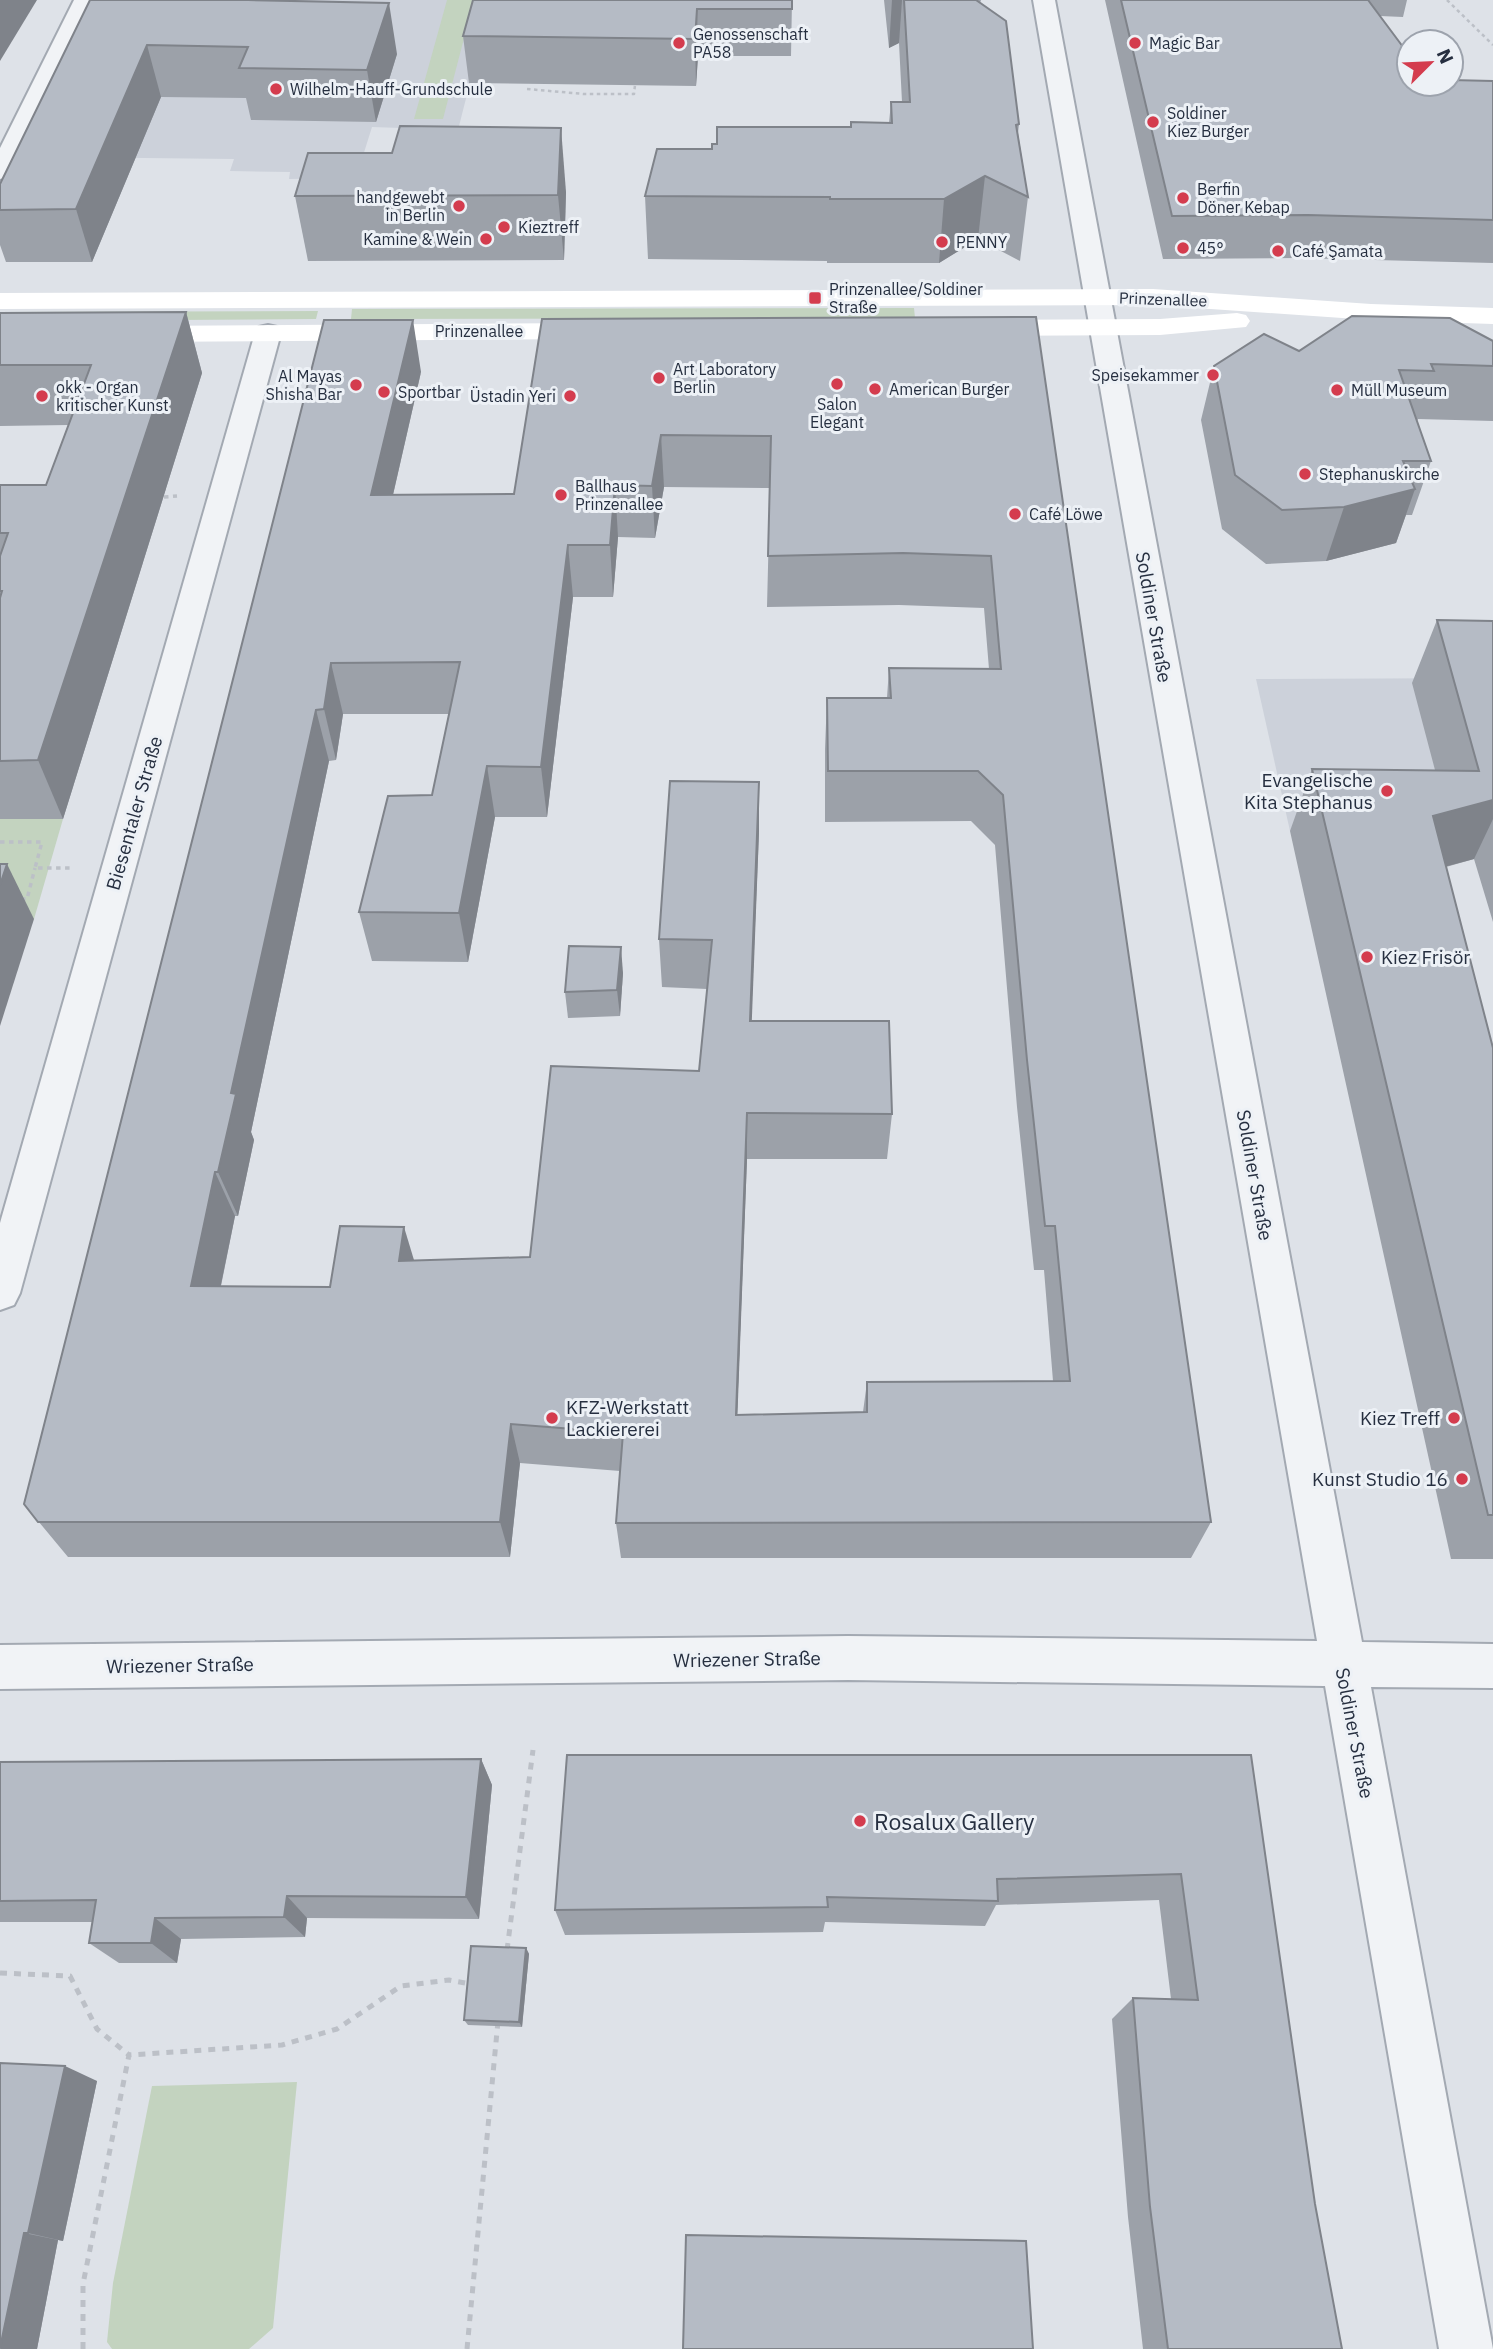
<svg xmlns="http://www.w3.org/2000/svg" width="1493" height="2349" font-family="'IBM Plex Sans',sans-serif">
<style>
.built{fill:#ccd1da}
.green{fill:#c3d3bf}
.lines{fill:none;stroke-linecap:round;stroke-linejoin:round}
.minor-casing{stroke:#a3a9b2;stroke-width:4}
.path-far2{stroke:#bcc0c7;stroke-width:2.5;stroke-dasharray:3.5 3.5;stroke-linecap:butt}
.path-far1{stroke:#bcc0c7;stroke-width:3.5;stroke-dasharray:4.5 4.5;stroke-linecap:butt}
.path{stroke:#bcc0c7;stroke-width:5;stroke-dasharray:7 7;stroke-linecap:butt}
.minor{fill:#f1f3f6;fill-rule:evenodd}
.secondary{fill:#fff;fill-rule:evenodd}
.wall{fill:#9ca1a9;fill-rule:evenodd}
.shaded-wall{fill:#7f838a}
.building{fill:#b5bbc5;stroke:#7f838a;stroke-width:2;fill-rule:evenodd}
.poi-dot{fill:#d43c4e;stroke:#edf1f6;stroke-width:2.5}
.labels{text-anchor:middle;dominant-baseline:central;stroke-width:6;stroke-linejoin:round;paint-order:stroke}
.far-poi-label{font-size:16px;fill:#262f40;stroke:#edf1f6;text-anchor:start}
.far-street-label{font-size:16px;fill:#262f40;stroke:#edf1f6}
.street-label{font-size:19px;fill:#262f40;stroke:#edf1f6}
.poi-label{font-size:19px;fill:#262f40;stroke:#edf1f6;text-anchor:end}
.near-poi-label{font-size:23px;fill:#262f40;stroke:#edf1f6;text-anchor:start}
</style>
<rect width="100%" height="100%" fill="#dee2e8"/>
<g class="built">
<path d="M128,0h363l-33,130 -86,-3 -16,51 -67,1 1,-7 -60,-1 4,-12 -179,-2z"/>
<path d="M1493,678v155l-203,-2 -34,-152z"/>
</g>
<g class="green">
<path d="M447,0h27l-31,119h-29z"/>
<path d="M914,308l1,10 -564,1 1,-10z"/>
<path d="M318,311l-2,8 -316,2v-9z"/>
<path d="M0,819h63l-29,100 -34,1z"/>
<path d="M297,2082l-24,246 -24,21h-137l-5,-7 6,-59 39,-197z"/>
</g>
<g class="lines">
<g class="minor-casing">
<g id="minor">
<path d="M74,0h22l-84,172 -4,5 -8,2v-31z"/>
<path d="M1033,0h22l307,1642 131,2v44l-122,-1 122,662h-54l-114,-663 -477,-6 -848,9v-44l848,-9 469,5z"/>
<path d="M268,325l9,2 4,6 -261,960 -6,12 -14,5v-87l255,-890 4,-6z"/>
</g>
</g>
<g class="path-far2">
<path d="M1447,0l46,45"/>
<path d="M527,89l57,5h50l1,-9"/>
</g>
<g class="path-far1">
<path d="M164,497l13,-1"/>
<path d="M0,842h42l-7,26h35"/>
<path d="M21,899h6l8,-31"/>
</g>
<g class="path">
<path d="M507,1950l26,-200"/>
<path d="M0,1973l70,3 27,53 32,26"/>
<path d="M83,2349v-65l46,-229 153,-10 55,-16 64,-43 48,-6 22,4"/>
<path d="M467,2349l31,-328"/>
</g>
<use href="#minor" class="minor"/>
<g class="secondary">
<path d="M1153,289l218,15 122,4v16l-122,-4 -218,-15 -1153,4v-16z"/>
<path d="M1237,313l9,2 4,6 -4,6 -86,8 -174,1 -9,-2 -4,-6 4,-6 9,-2 174,-1z"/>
<path d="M593,323l9,2 4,6 -4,6 -9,2 -454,3 -9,-2 -4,-6 4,-6 9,-2z"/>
</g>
</g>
<g class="wall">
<path d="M90,0l307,54 -21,68 -125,-2 -5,-22 -85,-1 -69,165h-86l-6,-17v-61z"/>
<path d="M473,0h319l-1,56h-93l-2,30 -227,-3 -6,-47z"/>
<path d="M884,0h97l-1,3 39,121 -1,9 10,64 -8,64 -42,-22 -39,24h-112v-2l-179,-2 -3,-63 67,-47 138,-22 39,-4 2,-21h11l-3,-59 -10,5z"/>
<path d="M1105,0h302l-4,17 -23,-1 29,68 84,-3v182l-196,-5 -134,1z"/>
<path d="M566,192l-2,68 -256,1 -13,-65z"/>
<path d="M186,312l16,61 -139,446h-63v-334h46l22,-60 -68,1v-113z"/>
<path d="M1036,317l175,1205 -20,36h-570l-5,-35 4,-52 -100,-8 -10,94h-442l-44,-53 397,-1132 -28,123 121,-1 28,-175zM664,487l106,1 -3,119 132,-2 85,3 5,61 -100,-1 -2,30h-60l-2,51v73l146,-1 24,24 22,262 17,163h10l9,111 -186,1 -4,30 -126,3 10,-256h140l5,-45 -141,-93 8,-189 -100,107 3,48 45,2 -8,82 -169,186 -116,4 -84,26 -109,-1 14,-70h3l16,-76 -3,-8 78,-371 7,-1 7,-46h106l-17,81 -73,117 13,49 96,1 27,-145h52l26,-220h40l5,-60 37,1z"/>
<path d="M1493,341v80l-75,-2 -1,2 14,40 -19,54h-6l-10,28 -70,18 -60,3 -44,-35 -21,-109 13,-54 85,-15z"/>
<path d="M1437,620l56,1v301l-19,-63 -28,8 47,181v511h-42l-161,-728 22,-62 123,1 -23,-87z"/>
<path d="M623,973l-3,43 -52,2 -3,-26z"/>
<path d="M1251,1755l64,449 27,145h-199l-15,-132 -16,-198 21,-21 38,1 -12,-99 -163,5 -11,21 -160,-4 -2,10 -258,3 -10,-25z"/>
<path d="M481,1759l11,26 -13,134 -172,-1 -2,19 -124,2 -4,24h-58l-30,-20 4,-21h-93v-160z"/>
<path d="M526,1948l3,6 -7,73 -54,-2 -4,-5z"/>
<path d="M0,2063l97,18 -34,160 -5,-1 -21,109z"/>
</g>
<g class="shaded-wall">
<path d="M0,0h37l-37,61z"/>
<path d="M892,0h10l-3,43 -10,5z"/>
<path d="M389,3l8,51 -21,68 -9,-52z"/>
<path d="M697,9l1,47 -2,30 -1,-47z"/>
<path d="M147,45l14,52 -69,165 -16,-53z"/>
<path d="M561,128l5,64 -2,68 -6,-65z"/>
<path d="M985,176l-7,63 -39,24 5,-64z"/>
<path d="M186,312l16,61 -139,446 -25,-59z"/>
<path d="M413,320l8,52 -40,175 -10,-52z"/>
<path d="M661,435l3,52 -9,51 -3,-52z"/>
<path d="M615,485l3,52 -5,60 -3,-52z"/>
<path d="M1415,489l-19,54 -70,18 18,-54z"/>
<path d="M568,545l5,52 -26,220 -6,-50z"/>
<path d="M331,663l12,51 -7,46 -12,-51z"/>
<path d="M316,710l13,51 -78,371 3,8 -16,76 -20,-44 13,-79z"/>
<path d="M487,766l8,51 -27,145 -9,-49z"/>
<path d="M759,782v50l-9,236v-47z"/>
<path d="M1493,800v19l-19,40 -68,18 27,-61z"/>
<path d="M7,864l27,55 -34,107v-141z"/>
<path d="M621,947l2,26 -3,43 -3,-26z"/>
<path d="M747,1113v46l-11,294v-38z"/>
<path d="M215,1172l20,44 -23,112 -21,-42z"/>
<path d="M404,1227l13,43 -18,-9z"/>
<path d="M511,1424l9,39 -10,94 -10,-35z"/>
<path d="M481,1759l11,26 -13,134 -13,-22z"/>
<path d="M287,1896l20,22 -2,19 -21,-20z"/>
<path d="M155,1918l26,21 -4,24 -26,-20z"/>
<path d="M526,1948l3,6 -7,73 -3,-5z"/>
<path d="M65,2066l32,15 -34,160 -35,-8z"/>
<path d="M24,2233l34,7 -21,109h-37z"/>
</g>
<g class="building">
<path d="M90,0h158l141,3 -22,67 -128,-2 9,-21 -101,-2 -71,164 -76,1v-26z"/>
<path d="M473,0h319v9h-95l-2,30 -232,-3z"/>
<path d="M904,0h72l30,21 13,103 -3,1 12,72 -43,-21 -41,23h-114v-2l-185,-1 12,-47h55v-5h5v-17h134v-5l41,1 -1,-21h19z"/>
<path d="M1121,0h247l41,55v29h42v-4l42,1v139l-185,-5 -136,1z"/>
<path d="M400,126l161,2 -3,67 -263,1 13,-43h84z"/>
<path d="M186,312l-148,448 -38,1v-163l2,-7h-2v-35l8,-23h-8v-48h46l45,-120h-91v-52z"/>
<path d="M1352,316l98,2 43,23v25l-62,-2 3,7 -35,-1 32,91h-28l12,28 -71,18 -62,3 -47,-35 -21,-109 50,-32 35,17z"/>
<path d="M1036,317l175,1205 -595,1 7,-90 -112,-9 -11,98h-462l-14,-18 300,-1184h89l-42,175 143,-1 28,-175zM661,435l110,1 -3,120 135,-3 88,3 10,113 -112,-1 2,30h-64l1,73h150l25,24 24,265 18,166h10l15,155 -203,1v30l-131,3 11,-302 145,1 -3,-93h-139l9,-239 -89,-1 -11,158 53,1 -13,131 -148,-5 -21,191 -131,4 5,-34 -64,-1 -10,61 -139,-1 24,-114h3l18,-78 -5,-1 85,-383 8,-1 7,-46 129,-1 -28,133 -44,1 -29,116 100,1 28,-147 54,1 27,-222h42l5,-60 37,1z"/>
<path d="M1437,620l56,1v179l-60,16 60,232v467h-5l-176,-746 167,2z"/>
<path d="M0,864h7l-7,21z"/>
<path d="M569,946l52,1 -4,43 -52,2z"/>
<path d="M567,1755h684l64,449 27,145h-174l-18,-142 -17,-209 65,2 -17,-126 -184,5 1,22 -171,-4 1,10 -273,3z"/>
<path d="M481,1759l-15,138 -179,-1 -3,21 -129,1 -4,25h-62l7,-43 -96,1v-139z"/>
<path d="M471,1946l55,2 -7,74 -55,-2z"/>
<path d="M0,2063l65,3 -37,167h-4l-24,115z"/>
<path d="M686,2235l340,6 7,108h-350z"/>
</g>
<g class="poi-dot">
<circle cx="679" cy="43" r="7"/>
<circle cx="1135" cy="43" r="7"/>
<circle cx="276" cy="89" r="7"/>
<circle cx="1153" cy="122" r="7"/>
<circle cx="1183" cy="198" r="7"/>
<circle cx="459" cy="206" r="7"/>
<circle cx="504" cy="227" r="7"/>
<circle cx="486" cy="239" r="7"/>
<circle cx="942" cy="242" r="7"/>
<circle cx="1183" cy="248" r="7"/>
<circle cx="1278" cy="251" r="7"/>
<rect x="808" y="291" width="14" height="14" rx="3.5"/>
<circle cx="1213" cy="375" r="7"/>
<circle cx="659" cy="378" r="7"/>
<circle cx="837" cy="384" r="7"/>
<circle cx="356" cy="385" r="7"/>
<circle cx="875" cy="389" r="7"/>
<circle cx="1337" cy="390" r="7"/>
<circle cx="384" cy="392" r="7"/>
<circle cx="42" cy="396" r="7"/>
<circle cx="570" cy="396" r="7"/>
<circle cx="1305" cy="474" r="7"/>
<circle cx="561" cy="495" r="7"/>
<circle cx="1015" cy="514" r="7"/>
<circle cx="1387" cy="791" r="7"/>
<circle cx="1367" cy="957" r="7"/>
<circle cx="552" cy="1418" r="7"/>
<circle cx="1454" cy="1418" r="7"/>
<circle cx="1462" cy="1479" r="7"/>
<circle cx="860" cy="1821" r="7"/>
</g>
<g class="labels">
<g class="far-poi-label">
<text x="693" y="34">Genossenschaft<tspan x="693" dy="18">PA58</tspan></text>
<text x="1149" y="43">Magic Bar</text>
<text x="290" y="89">Wilhelm-Hauff-Grundschule</text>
<text x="1167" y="113">Soldiner<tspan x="1167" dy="18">Kiez Burger</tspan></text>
<text x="1197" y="189">Berfin<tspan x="1197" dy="18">Döner Kebap</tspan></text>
<text x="445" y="197" text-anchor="end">handgewebt<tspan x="445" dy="18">in Berlin</tspan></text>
<text x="518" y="227">Kieztreff</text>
<text x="472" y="239" text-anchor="end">Kamine &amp; Wein</text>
<text x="956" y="242">PENNY</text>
<text x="1197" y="248">45°</text>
<text x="1292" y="251">Café Şamata</text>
<text x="829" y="289">Prinzenallee/Soldiner<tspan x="829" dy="18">Straße</tspan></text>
<text x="673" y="369">Art Laboratory<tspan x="673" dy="18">Berlin</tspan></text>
<text x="1199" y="375" text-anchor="end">Speisekammer</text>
<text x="342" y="376" text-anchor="end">Al Mayas<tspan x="342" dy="18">Shisha Bar</tspan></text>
<text x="56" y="387">okk - Organ<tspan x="56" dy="18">kritischer Kunst</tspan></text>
<text x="889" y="389">American Burger</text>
<text x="1351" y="390">Müll Museum</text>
<text x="398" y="392">Sportbar</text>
<text x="556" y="396" text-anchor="end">Üstadin Yeri</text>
<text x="837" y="404" text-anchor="middle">Salon<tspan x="837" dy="18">Elegant</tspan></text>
<text x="1319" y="474">Stephanuskirche</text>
<text x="575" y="486">Ballhaus<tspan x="575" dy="18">Prinzenallee</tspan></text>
<text x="1029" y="514">Café Löwe</text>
</g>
<g class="far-street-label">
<text transform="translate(1163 299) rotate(2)">Prinzenallee</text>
<text x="479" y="331">Prinzenallee</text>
</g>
<g class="street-label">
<text transform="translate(1154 617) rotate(80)">Soldiner Straße</text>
<text transform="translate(134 813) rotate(-74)">Biesentaler Straße</text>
<text transform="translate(1255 1175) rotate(80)">Soldiner Straße</text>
<text transform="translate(747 1659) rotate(-1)">Wriezener Straße</text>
<text transform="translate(180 1665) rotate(-1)">Wriezener Straße</text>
<text transform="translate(1355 1733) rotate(79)">Soldiner Straße</text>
</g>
<g class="poi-label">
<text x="1373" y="780">Evangelische<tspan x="1373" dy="22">Kita Stephanus</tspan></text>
<text x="1381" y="957" text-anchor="start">Kiez Frisör</text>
<text x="566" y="1407" text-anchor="start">KFZ-Werkstatt<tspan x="566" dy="22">Lackiererei</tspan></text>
<text x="1440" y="1418">Kiez Treff</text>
<text x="1448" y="1479">Kunst Studio 16</text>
</g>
<g class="near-poi-label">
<text x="874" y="1821">Rosalux Gallery</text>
</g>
</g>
<g transform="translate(1430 63) rotate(66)"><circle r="33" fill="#edf1f6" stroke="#9da3ad" stroke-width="2"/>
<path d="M0-5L12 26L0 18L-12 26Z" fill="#d43c4e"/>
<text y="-10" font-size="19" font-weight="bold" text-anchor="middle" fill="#262f40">N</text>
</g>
</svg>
